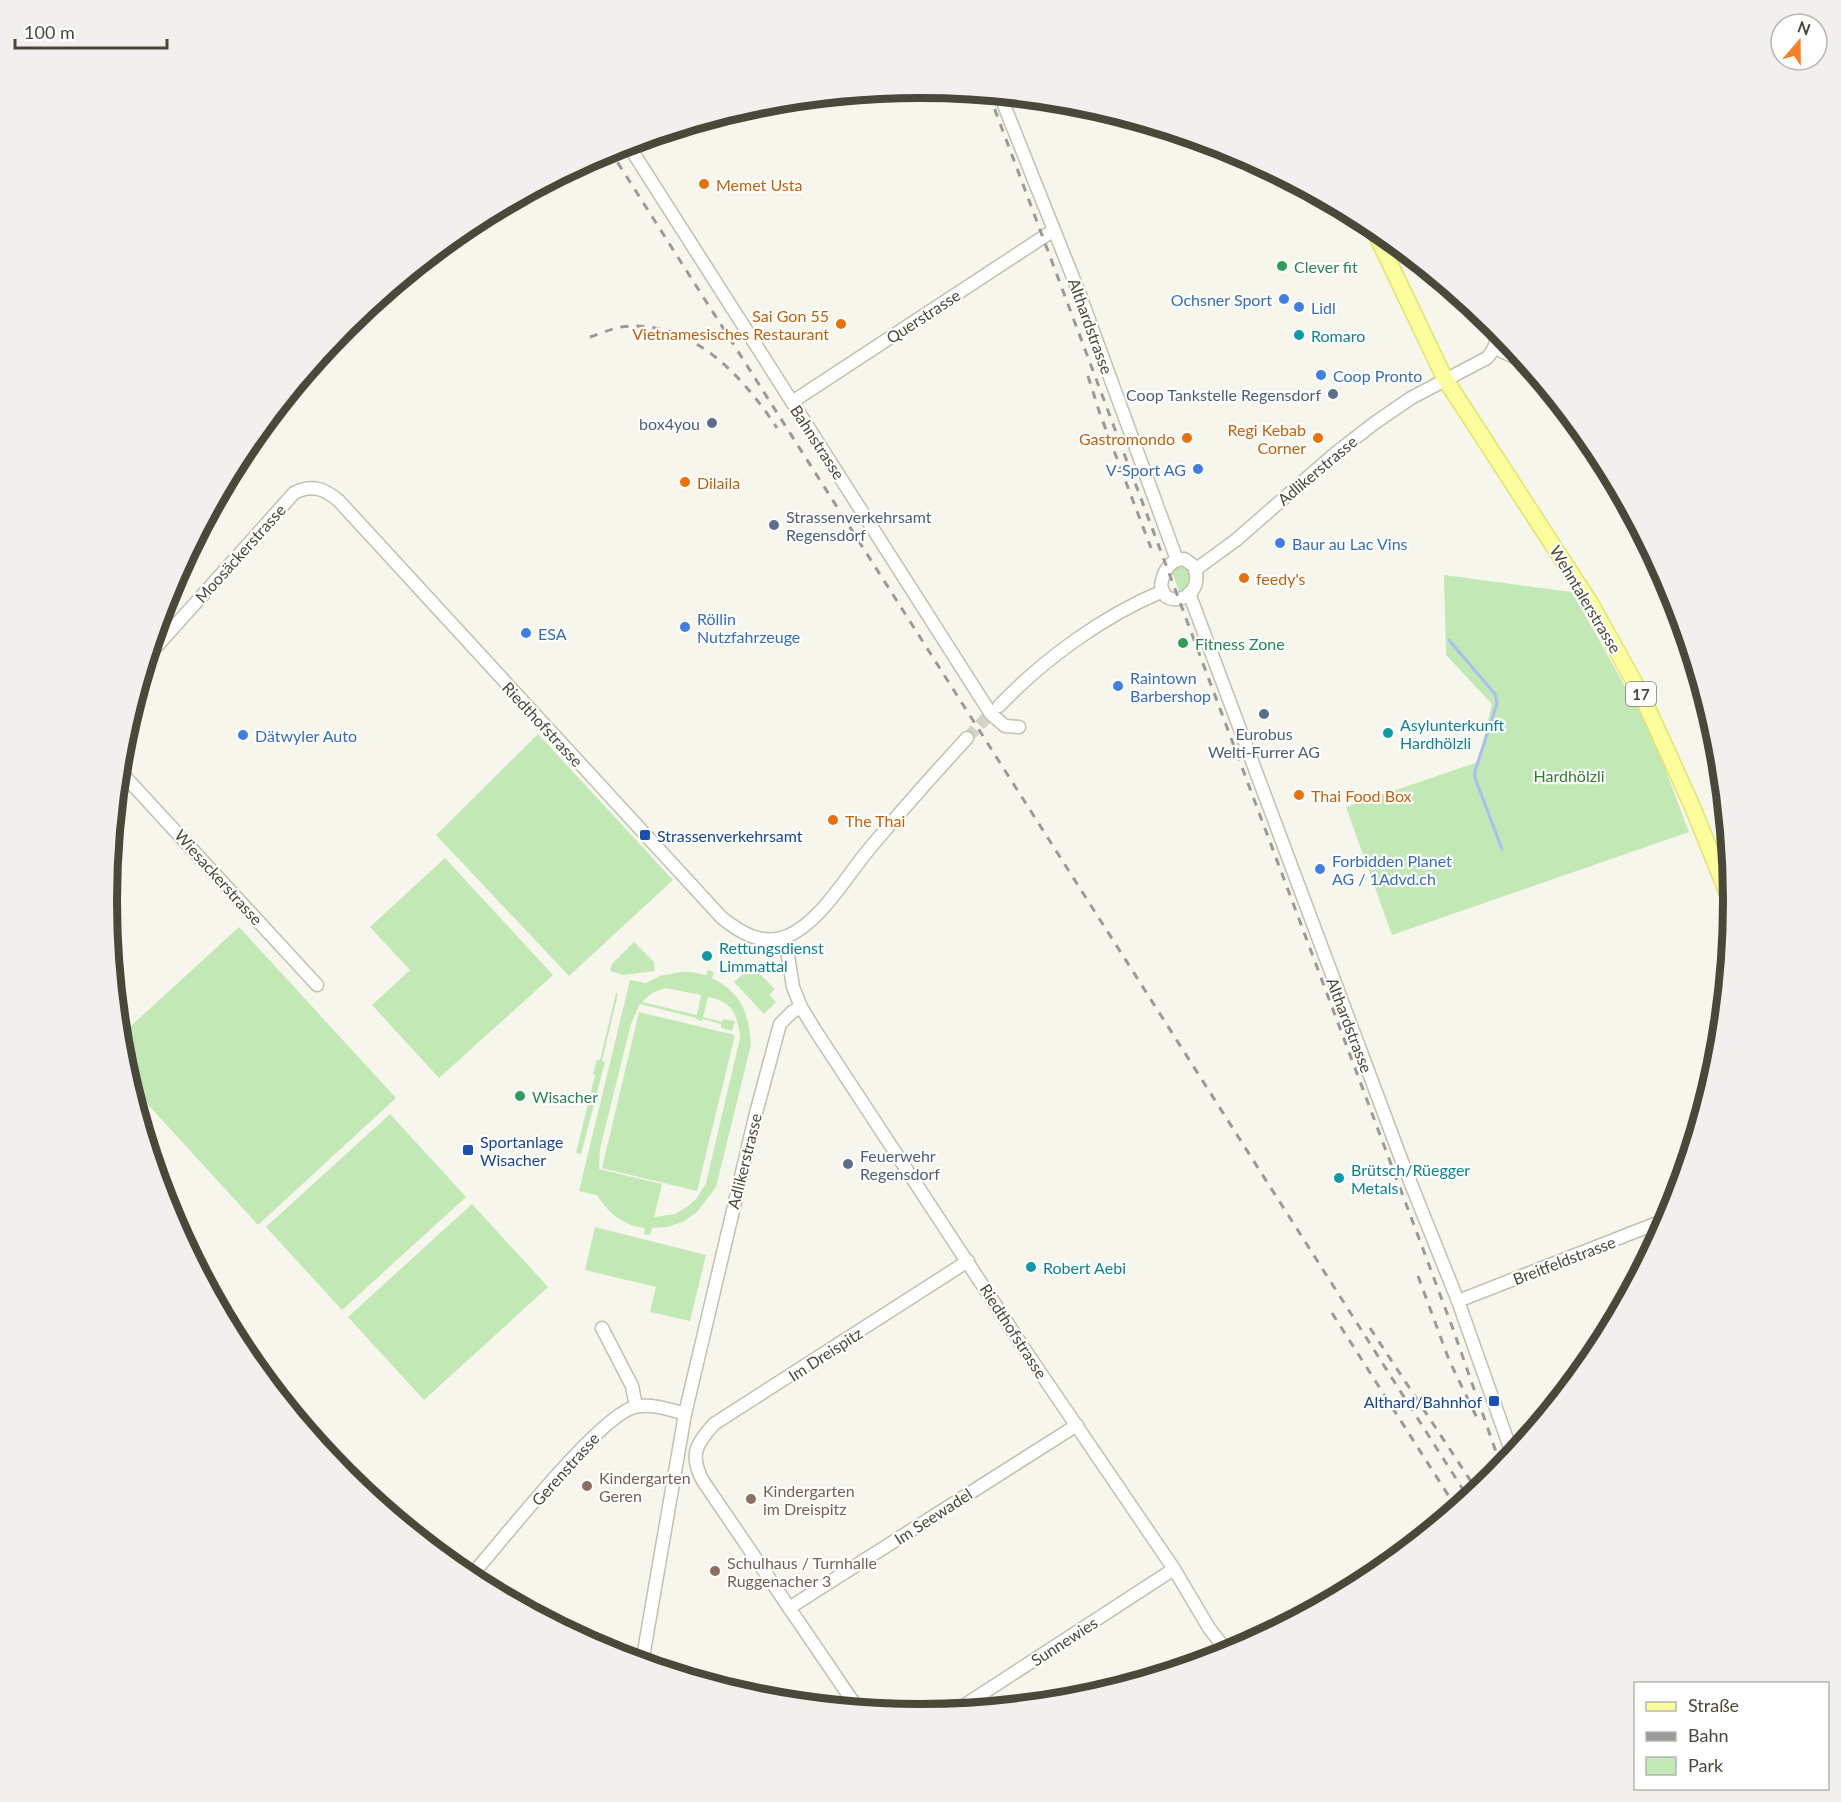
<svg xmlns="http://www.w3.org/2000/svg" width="1841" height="1802" font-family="Lato,sans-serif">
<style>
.green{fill:#c2e9b5;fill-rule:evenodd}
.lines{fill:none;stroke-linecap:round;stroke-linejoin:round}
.stream{stroke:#aabff1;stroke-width:3}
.minor-tunnel{stroke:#d4d3c8;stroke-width:12;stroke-dasharray:12 6;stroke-linecap:butt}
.minor-casing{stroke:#c1c1ae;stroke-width:15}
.major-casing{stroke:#e4e36b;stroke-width:18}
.minor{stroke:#fff;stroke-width:12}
.major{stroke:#fcfd9d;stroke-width:15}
.rail{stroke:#9a9a9a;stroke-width:3;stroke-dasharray:8 8;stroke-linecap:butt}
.food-dot{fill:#e8710a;stroke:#fff;stroke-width:2}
.leisure-dot{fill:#2e9e5b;stroke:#fff;stroke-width:2}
.shop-dot{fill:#3f7fe0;stroke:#fff;stroke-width:2}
.culture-dot{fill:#0f9aa8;stroke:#fff;stroke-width:2}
.service-dot{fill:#5c6f8a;stroke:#fff;stroke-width:2}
.transit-dot{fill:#1a4fb4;stroke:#fff;stroke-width:2}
.education-dot{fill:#8d6e63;stroke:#fff;stroke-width:2}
.labels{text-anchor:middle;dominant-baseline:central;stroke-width:4.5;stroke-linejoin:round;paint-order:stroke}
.shield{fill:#fff;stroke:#808074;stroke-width:1.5}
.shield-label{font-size:15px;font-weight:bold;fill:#4a4939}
.food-label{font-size:16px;fill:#c56008;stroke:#fff;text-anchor:start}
.leisure-label{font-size:16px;fill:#27864d;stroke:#fff;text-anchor:start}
.shop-label{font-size:16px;fill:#366cbe;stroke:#fff;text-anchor:start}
.street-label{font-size:16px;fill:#4a4939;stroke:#fff}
.culture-label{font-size:16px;fill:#0d838f;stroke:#fff;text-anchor:start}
.service-label{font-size:16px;fill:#4e5e75;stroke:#fff;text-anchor:end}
.park-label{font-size:16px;fill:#327d2b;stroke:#fff}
.transit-label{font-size:16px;fill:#164399;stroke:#fff;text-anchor:start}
.education-label{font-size:16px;fill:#785e54;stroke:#fff;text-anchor:start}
.rim{fill:none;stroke:#4a4939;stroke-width:8}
</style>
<rect width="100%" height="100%" fill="#f6f6ec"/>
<g class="green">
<path d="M1184,565l6,6c0,9 -2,17 -10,23l-8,-22 4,-5z"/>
<path d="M1444,575l128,17 81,144 36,96 -297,103 -46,-128 132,-45 14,-58 -46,-49z"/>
<path d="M538,734l135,146 -104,96 -133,-141z"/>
<path d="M445,858l108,117 -114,103 -67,-73 38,-35 -40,-43z"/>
<path d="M239,927l157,171 -138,127 -128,-140 -8,-26 -2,-23z"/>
<path d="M634,942l20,20 1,9 -32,4 -13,-4 2,-7z"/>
<path d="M752,966l23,23 -6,6 7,7 -12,12 -30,-32z"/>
<path d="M708,970l6,2 -2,6c30,15 37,36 39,67l-35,142 -19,25 -14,10 -16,5 -15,1 -2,7 -6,-1 1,-6c-21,-2 -38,-16 -48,-33l-18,-4 51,-211 16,3 14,-7 21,-4h11l14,3zM665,988l36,7 -4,20 -55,-13 10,-9zM708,997c24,4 30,18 32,41l-34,145 -9,15 -10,9 -12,7 -21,3 8,-33 -63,-15 1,-20 31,-125 9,-20 56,14v1l6,2 1,-2 18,5v4l11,3 3,-10 -12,-2 -1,3 -19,-5z"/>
<path d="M616,993l2,1 -16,67 3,1 -24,92 -5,-1 19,-78 -2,-1 4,-14h3z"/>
<path d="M639,1012l96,23 -38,156 -95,-23z"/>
<path d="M390,1114l76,83 -124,113 -76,-83z"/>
<path d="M472,1204l76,83 -124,113 -76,-83z"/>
<path d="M595,1227l111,28 -16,66 -40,-9 6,-25 -71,-17z"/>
</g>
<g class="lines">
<path class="stream" d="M1449,640l46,54 2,10 -22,67v7l27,71"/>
<path class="minor-tunnel" d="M967,738l31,-32"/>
<g class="minor-casing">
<g id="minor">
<path d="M1000,95l78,195 99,270"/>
<path d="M627,143l364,571 14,12 14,1"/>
<path d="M1495,348l32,15"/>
<path d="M792,402l262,-172"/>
<path d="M1184,559l10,7c15,40 -48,46 -29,6 5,-9 9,-12 19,-13z"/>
<path d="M1195,570l41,-30 101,-88 39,-30 35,-24 76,-40c10,-11 11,-20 7,-34"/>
<path d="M1189,593l214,571 55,137 55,155"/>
<path d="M148,656l146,-163c17,-9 30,-5 45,8l383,417c19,15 39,27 63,19 34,-12 62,-62 85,-89 31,-37 64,-74 97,-110"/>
<path d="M999,706c45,-47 104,-90 164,-115"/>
<path d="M119,770l198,215"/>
<path d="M785,937l8,50 8,20 14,23 212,323 147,216 35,59 20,26"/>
<path d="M1458,1301l212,-83"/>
<path d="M602,1328l30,58 4,20"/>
<path d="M469,1578c30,-33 130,-163 166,-171 16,-4 36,3 50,7"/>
<path d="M789,1608l288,-183"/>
<path d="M642,1663l43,-249 71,-301 24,-89 12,-12 9,-5"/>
<path d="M858,1709l-155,-228c-14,-26 -7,-37 11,-57l254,-163"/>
<path d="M954,1712l220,-143"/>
</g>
</g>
<g class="major-casing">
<path id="major" d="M1371,224l74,155 146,225 52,94 50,110 41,102"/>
</g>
<use href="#minor" class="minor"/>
<use href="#major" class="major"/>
<g class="rail">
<path d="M989,94l464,1235 49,140"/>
<path d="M609,149l860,1350"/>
<path d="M590,337c10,-3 20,-8 31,-10 69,-9 121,48 156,101"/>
<path d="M1088,376l12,38 51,134"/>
<path d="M1418,1276l31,84 29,60"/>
<path d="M1332,1313l125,196"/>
<path d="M1370,1328l108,164"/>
</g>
</g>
<g class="food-dot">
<circle cx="704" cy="184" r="6"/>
<circle cx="841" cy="324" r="6"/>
<circle cx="1187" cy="438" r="6"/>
<circle cx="1318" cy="438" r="6"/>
<circle cx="685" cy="482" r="6"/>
<circle cx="1244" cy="578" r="6"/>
<circle cx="1299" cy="795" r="6"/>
<circle cx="833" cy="820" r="6"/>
</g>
<g class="leisure-dot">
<circle cx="1282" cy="266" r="6"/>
<circle cx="1183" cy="643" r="6"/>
<circle cx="520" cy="1096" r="6"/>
</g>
<g class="shop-dot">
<circle cx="1284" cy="299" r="6"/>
<circle cx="1299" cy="307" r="6"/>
<circle cx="1321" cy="375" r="6"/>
<circle cx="1198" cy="469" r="6"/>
<circle cx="1280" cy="543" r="6"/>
<circle cx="685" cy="627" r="6"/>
<circle cx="526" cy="633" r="6"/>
<circle cx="1118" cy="686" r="6"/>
<circle cx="243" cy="735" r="6"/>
<circle cx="1320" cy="869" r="6"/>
</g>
<g class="culture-dot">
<circle cx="1299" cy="335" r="6"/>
<circle cx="1388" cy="733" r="6"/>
<circle cx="707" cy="956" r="6"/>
<circle cx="1339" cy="1178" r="6"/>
<circle cx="1031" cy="1267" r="6"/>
</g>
<g class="service-dot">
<circle cx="1333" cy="394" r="6"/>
<circle cx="712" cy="423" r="6"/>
<circle cx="774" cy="525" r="6"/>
<circle cx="1264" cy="714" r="6"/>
<circle cx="848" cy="1164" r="6"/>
</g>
<g class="transit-dot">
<rect x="639" y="829" width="12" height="12" rx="3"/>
<rect x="462" y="1144" width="12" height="12" rx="3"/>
<rect x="1488" y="1395" width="12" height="12" rx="3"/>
</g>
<g class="education-dot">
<circle cx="587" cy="1486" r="6"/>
<circle cx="751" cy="1499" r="6"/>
<circle cx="715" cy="1571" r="6"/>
</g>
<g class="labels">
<rect class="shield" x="1626" y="682" width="30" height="24" rx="4.5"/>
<g class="shield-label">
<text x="1641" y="694">17</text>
</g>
<g class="food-label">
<text x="716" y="184">Memet Usta</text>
<text x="829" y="315" text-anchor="end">Sai Gon 55<tspan x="829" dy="18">Vietnamesisches Restaurant</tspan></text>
<text x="1306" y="429" text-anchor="end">Regi Kebab<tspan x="1306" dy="18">Corner</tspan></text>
<text x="1175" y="438" text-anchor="end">Gastromondo</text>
<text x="697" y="482">Dilaila</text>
<text x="1256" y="578">feedy's</text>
<text x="1311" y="795">Thai Food Box</text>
<text x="845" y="820">The Thai</text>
</g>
<g class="leisure-label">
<text x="1294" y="266">Clever fit</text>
<text x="1195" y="643">Fitness Zone</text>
<text x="532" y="1096">Wisacher</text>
</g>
<g class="shop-label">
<text x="1272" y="299" text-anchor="end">Ochsner Sport</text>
<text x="1311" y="307">Lidl</text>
<text x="1333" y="375">Coop Pronto</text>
<text x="1186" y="469" text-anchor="end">V-Sport AG</text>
<text x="1292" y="543">Baur au Lac Vins</text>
<text x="697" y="618">Röllin<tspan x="697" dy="18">Nutzfahrzeuge</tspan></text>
<text x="538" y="633">ESA</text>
<text x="1130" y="677">Raintown<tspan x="1130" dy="18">Barbershop</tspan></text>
<text x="255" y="735">Dätwyler Auto</text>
<text x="1332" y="860">Forbidden Planet<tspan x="1332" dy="18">AG / 1Advd.ch</tspan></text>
</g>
<g class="street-label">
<text transform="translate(923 316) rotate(-33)">Querstrasse</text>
<text transform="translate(1091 326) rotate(70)">Althardstrasse</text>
<text transform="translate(818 442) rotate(57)">Bahnstrasse</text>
<text transform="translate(1317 470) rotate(-40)">Adlikerstrasse</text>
<text transform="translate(240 553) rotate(-48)">Moosäckerstrasse</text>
<text transform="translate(1586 599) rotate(59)">Wehntalerstrasse</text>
<text transform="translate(543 724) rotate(47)">Riedthofstrasse</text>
<text transform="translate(219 877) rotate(48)">Wiesackerstrasse</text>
<text transform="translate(1350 1025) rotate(69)">Althardstrasse</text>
<text transform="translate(744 1161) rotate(-76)">Adlikerstrasse</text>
<text transform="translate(1564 1260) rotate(-21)">Breitfeldstrasse</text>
<text transform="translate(1014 1331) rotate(57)">Riedthofstrasse</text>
<text transform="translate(825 1354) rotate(-33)">Im Dreispitz</text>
<text transform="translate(565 1469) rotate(-48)">Gerenstrasse</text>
<text transform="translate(933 1516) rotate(-33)">Im Seewadel</text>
<text transform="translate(1064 1641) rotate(-33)">Sunnewies</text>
</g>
<g class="culture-label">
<text x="1311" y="335">Romaro</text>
<text x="1400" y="724">Asylunterkunft<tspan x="1400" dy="18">Hardhölzli</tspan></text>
<text x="719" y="947">Rettungsdienst<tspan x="719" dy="18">Limmattal</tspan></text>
<text x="1351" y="1169">Brütsch/Rüegger<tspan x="1351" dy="18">Metals</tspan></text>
<text x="1043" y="1267">Robert Aebi</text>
</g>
<g class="service-label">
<text x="1321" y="394">Coop Tankstelle Regensdorf</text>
<text x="700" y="423">box4you</text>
<text x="786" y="516" text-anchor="start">Strassenverkehrsamt<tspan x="786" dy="18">Regensdorf</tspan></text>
<text x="1264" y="733" text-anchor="middle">Eurobus<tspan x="1264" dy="18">Welti-Furrer AG</tspan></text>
<text x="860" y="1155" text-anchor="start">Feuerwehr<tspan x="860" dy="18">Regensdorf</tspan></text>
</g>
<g class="park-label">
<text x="1569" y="775">Hardhölzli</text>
</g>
<g class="transit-label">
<text x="657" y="835">Strassenverkehrsamt</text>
<text x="480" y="1141">Sportanlage<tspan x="480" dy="18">Wisacher</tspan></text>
<text x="1482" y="1401" text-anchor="end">Althard/Bahnhof</text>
</g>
<g class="education-label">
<text x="599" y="1477">Kindergarten<tspan x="599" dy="18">Geren</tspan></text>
<text x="763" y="1490">Kindergarten<tspan x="763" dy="18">im Dreispitz</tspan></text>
<text x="727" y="1562">Schulhaus / Turnhalle<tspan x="727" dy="18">Ruggenacher 3</tspan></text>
</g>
</g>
<path d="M0 0H1841V1802H0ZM117 901a803 803 0 1 1 1606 0a803 803 0 1 1-1606 0Z" fill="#f1f0ef" fill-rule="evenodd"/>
<path class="rim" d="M117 901a803 803 0 1 1 1606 0a803 803 0 1 1-1606 0Z"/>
<rect x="1634" y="1682" width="195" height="108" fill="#ffffff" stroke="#b7b6b0" stroke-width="1.5"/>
<rect x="1646" y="1702" width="30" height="9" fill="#fcfd9d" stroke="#b7b6b0" stroke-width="1.5"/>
<text x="1688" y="1712" font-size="18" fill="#4a4939">Straße</text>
<rect x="1646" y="1732" width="30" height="9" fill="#9a9a9a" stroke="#b7b6b0" stroke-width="1.5"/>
<text x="1688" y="1742" font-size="18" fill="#4a4939">Bahn</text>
<rect x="1646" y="1757" width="30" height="18" fill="#c2e9b5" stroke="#b7b6b0" stroke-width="1.5"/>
<text x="1688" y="1772" font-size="18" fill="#4a4939">Park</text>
<g transform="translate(1799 42) rotate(20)"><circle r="28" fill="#ffffff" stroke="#b7b6b0" stroke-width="1.5"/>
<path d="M0-4.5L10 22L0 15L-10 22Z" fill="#f88020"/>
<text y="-9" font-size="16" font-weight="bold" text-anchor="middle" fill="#4a4939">N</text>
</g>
<path d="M15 39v9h152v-9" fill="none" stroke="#4a4939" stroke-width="3"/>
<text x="24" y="39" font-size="18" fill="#4a4939" stroke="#ffffff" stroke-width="4.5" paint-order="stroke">100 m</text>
</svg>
